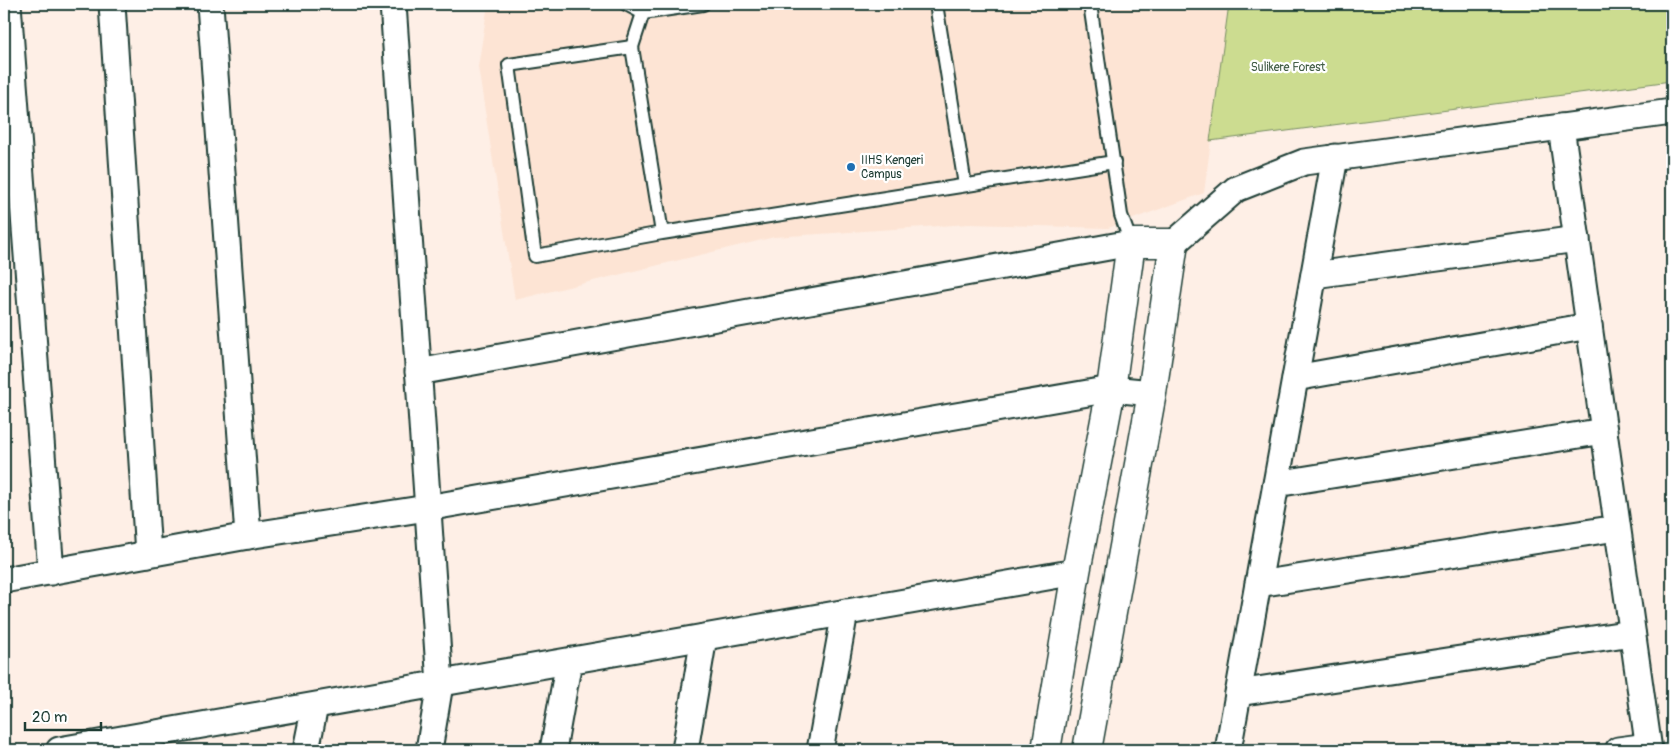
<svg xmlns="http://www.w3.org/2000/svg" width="1676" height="754" font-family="Pangolin,sans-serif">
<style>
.built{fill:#fde4d4}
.green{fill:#ccdc90;stroke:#768c62}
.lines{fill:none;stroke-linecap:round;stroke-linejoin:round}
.lane-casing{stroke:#1f3d34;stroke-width:16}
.street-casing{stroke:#1f3d34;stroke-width:29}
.secondary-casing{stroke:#1f3d34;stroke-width:31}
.lane{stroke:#fff;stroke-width:12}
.street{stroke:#fff;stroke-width:25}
.secondary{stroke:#fff;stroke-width:28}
.poi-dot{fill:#1f6fb2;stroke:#fff;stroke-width:2}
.labels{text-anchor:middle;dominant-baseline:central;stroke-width:4.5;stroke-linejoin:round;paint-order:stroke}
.park-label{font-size:12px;fill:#425d46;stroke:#fff}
.poi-label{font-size:12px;fill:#1f3d34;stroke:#fff;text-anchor:start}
</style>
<rect width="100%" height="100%" fill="#feefe6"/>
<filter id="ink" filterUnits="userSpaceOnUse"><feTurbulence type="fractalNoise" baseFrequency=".02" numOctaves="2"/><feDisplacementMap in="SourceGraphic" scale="10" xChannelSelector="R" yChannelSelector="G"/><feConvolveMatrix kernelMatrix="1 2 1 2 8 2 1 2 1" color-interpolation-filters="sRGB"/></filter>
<g filter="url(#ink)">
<path class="built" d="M488,4h741l-25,189 -96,35 -139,-4 -195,13 -259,63 -37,-233z"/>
<path class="green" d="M1229,4h443v74l-1,3 -461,60z"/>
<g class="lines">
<g class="lane-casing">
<g id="lane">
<path d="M626,4l17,9 60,-9"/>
<path d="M936,4l29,181"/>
<path d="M1090,4l31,211 10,28"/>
<path d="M632,47l11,-34"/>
<path d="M662,233l-30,-186 -123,18 26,191 127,-23 452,-71"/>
</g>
</g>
<g class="street-casing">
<g id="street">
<path d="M8,4l43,568"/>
<path d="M112,4l36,550"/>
<path d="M210,4l38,532"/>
<path d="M393,4l47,680 -11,66"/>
<path d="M1561,127l88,623"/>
<path d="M1174,243l62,-54 68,-27 368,-50"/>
<path d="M1314,275l263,-36"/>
<path d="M418,372l713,-129"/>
<path d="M1295,378l294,-52"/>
<path d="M1276,484l328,-53"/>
<path d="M4,580l244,-44 179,-28 684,-119 41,4"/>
<path d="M1258,584l359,-56"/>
<path d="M1238,693l394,-60"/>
<path d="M59,750l1017,-178"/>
<path d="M306,750l9,-44"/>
<path d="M553,750l16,-89"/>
<path d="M685,750l19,-113"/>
<path d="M820,750l25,-138"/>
<path d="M1228,750l107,-593"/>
<path d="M1618,750l30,-4"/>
</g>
</g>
<g class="secondary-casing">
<path id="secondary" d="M1046,750l30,-178 35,-183 20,-146h43l-22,150 -65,357"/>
</g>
<use href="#lane" class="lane"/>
<use href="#street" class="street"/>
<use href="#secondary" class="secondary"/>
</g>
</g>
<circle class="poi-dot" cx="851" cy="167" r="5"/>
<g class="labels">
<g class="park-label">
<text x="1288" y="67">Sulikere Forest</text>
</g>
<g class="poi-label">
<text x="861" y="160">IIHS Kengeri<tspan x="861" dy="14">Campus</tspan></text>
</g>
</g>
<rect width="1676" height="754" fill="none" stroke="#fff" stroke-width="20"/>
<rect x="10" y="10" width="1656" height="734" fill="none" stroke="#1f3d34" stroke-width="2" filter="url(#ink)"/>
<path d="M25 722v8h76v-8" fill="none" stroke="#1f3d34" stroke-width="2.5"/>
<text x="32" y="722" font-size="15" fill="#1f3d34" stroke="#ffffff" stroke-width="4" paint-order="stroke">20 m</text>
</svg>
